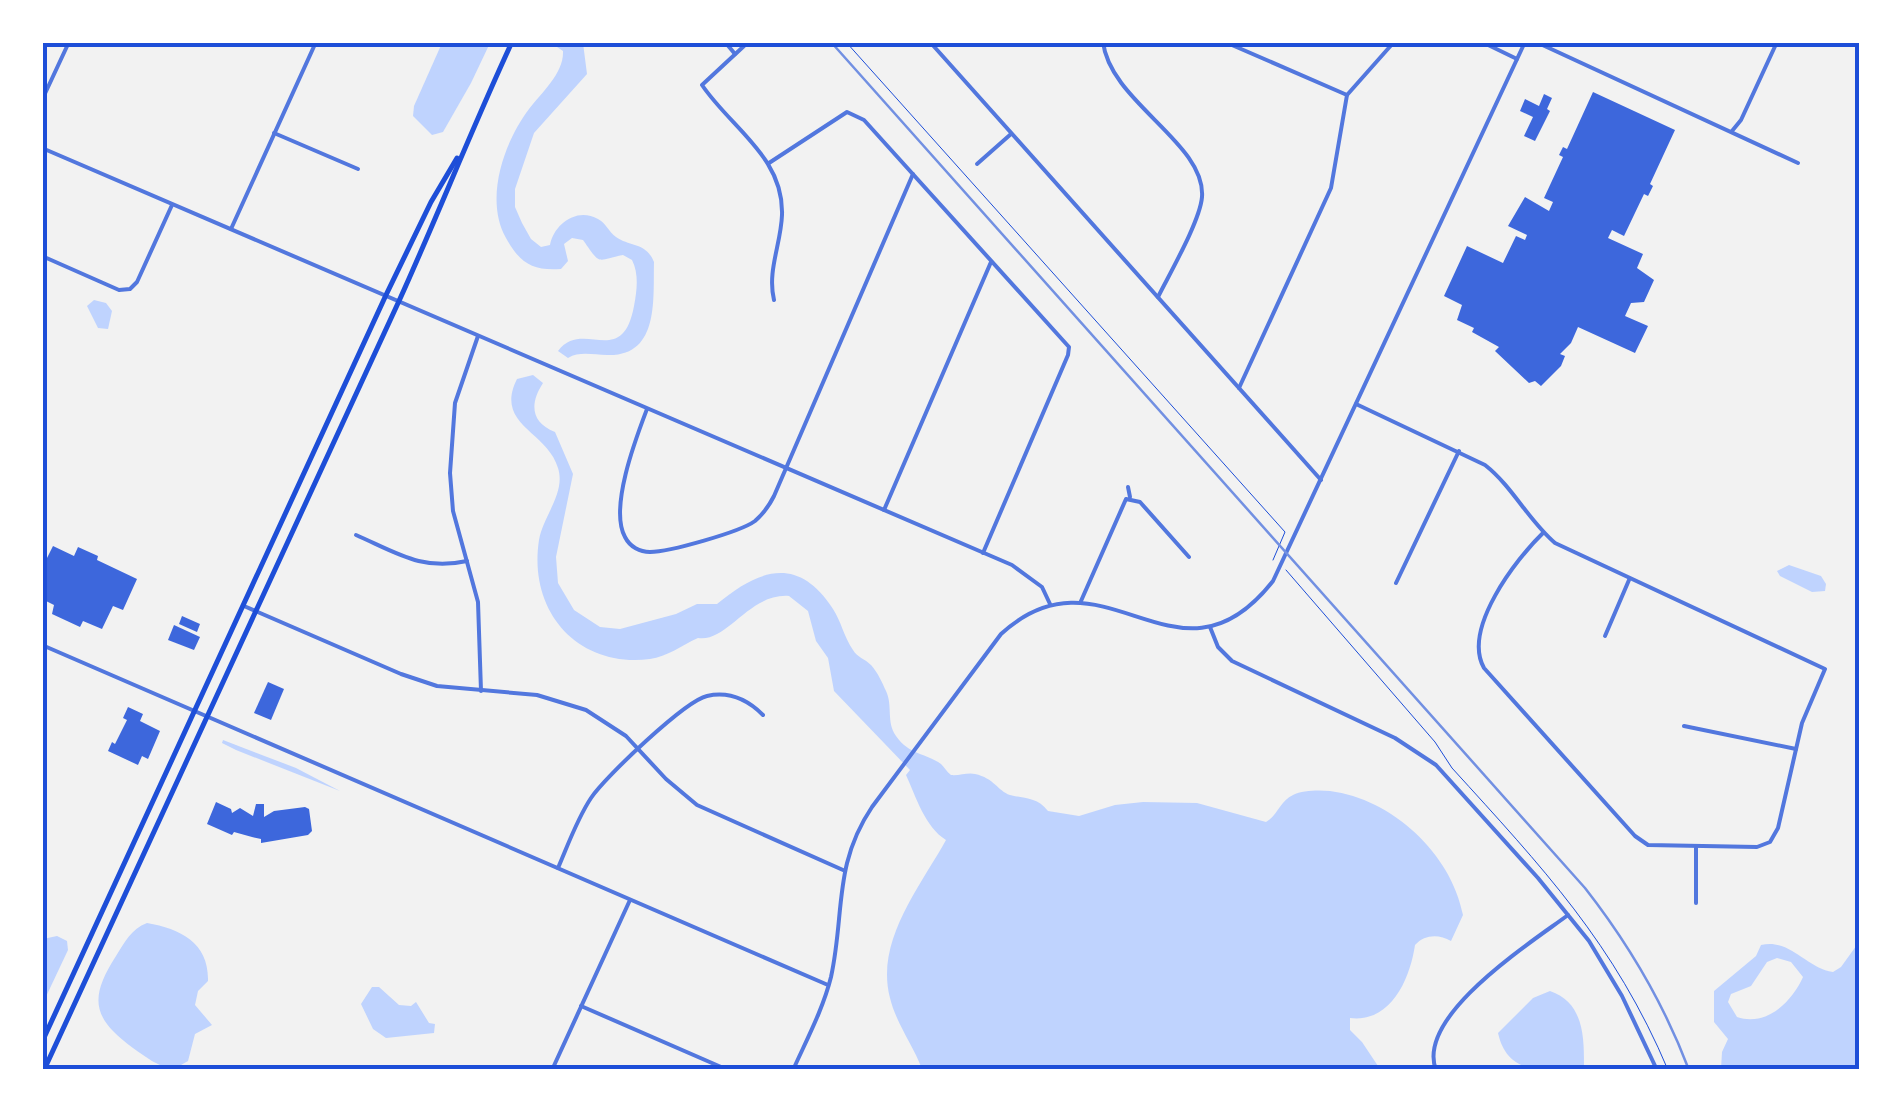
<svg xmlns="http://www.w3.org/2000/svg" width="1902" height="1112" font-family="'Public Sans',sans-serif">
<style>
.water{fill:#bfd3fe;fill-rule:evenodd}
.building{fill:#3d67dc}
.lines{fill:none;stroke-linecap:round;stroke-linejoin:round}
.path{stroke:#1d4ed8;stroke-width:1}
.minor{stroke:#5277de;stroke-width:4}
.tertiary{stroke:#5277de;stroke-width:4}
.secondary{stroke:#1d4ed8;stroke-width:5}
.rail{stroke:#7290e2;stroke-width:2.5}
.neatline{fill:none;stroke:#1d4ed8;stroke-width:4}
</style>
<rect width="100%" height="100%" fill="#f2f2f2"/>
<g class="water">
<path d="M442,43h48l-19,40 -28,49 -11,3 -19,-19 1,-10z"/>
<path d="M551,43h32l4,31 -53,59 -19,56v18l7,16 9,16 10,8 9,-2c4,-21 27,-38 48,-26 8,4 11,13 18,18 14,10 30,5 38,25 -1,36 6,95 -47,93 -14,0 -27,-4 -39,3l-10,-7c25,-33 64,19 76,-45 3,-16 5,-32 -2,-46l-9,-5c-27,5 -21,12 -40,-15l-11,-2 -8,6 4,17 -7,8c-29,2 -41,-6 -55,-31 -22,-39 -2,-96 23,-129 13,-17 35,-36 34,-58z"/>
<path d="M94,300l12,3 6,8 -4,18 -10,-1 -11,-22z"/>
<path d="M533,375l10,8c-13,20 -13,39 12,49l18,42 -17,83 2,26 16,27 26,17 20,2 56,-15 21,-10h20c42,-35 81,-49 116,5 8,12 11,28 20,41 4,7 12,9 18,15 7,8 11,17 15,26 7,14 0,31 10,45 13,19 30,17 45,28 3,3 6,8 10,11 8,1 17,-3 24,-1 19,4 23,17 35,21 15,4 27,2 38,16l31,5 36,-11 28,-3 54,1 69,19c12,-7 14,-21 27,-27 10,-5 26,-5 37,-4 62,8 121,62 133,124l-12,26c-12,-7 -26,-7 -36,4 -5,34 -24,78 -65,73v12l12,12 18,27h-458c-9,-24 -26,-46 -32,-71 -15,-57 30,-111 56,-158 -21,-13 -30,-43 -40,-65l4,-5 -76,-79 -6,-33 -12,-17 -8,-30 -19,-15c-40,-3 -62,47 -91,42 -16,7 -31,19 -48,21 -73,9 -122,-48 -111,-119 4,-24 27,-47 19,-72 -11,-37 -64,-43 -41,-89z"/>
<path d="M1789,565l32,11 5,8 -1,7 -13,1 -32,-16 -3,-5z"/>
<path d="M223,740l73,28 44,23 -104,-41 -14,-7z"/>
<path d="M147,923c34,6 62,20 61,58l-10,10 -3,14 17,20 -17,9 -7,27 -14,8c-16,-2 -28,-12 -41,-21 -41,-30 -44,-50 -17,-92 9,-14 15,-27 31,-33z"/>
<path d="M57,936l10,5 1,9 -25,53v-64z"/>
<path d="M1859,942v127h-138l1,-17 6,-13 -14,-17v-31l42,-35 5,-11c29,-7 45,23 72,27l8,-5zM1777,958l14,4 12,15c-11,25 -37,50 -66,40l-9,-15 3,-8 20,-8 16,-24z"/>
<path d="M372,987h7l20,18 12,1 5,-4 13,21 6,1 -1,9 -48,5 -13,-9 -12,-25z"/>
<path d="M1550,991c35,12 34,48 34,78 -36,1 -76,9 -86,-36l35,-35z"/>
</g>
<g class="building">
<path d="M1593,92l82,38 -25,54 3,2 -5,10 -4,-2 -20,42 -12,-6 -4,8 35,16 -6,14 17,12 -10,22 -13,1 -6,13 23,10 -13,27 -57,-26 -7,16 -11,11 5,2 -4,10 -20,20 -6,-5 -6,2 -34,-32 4,-4 -27,-15 2,-4 -17,-8 5,-15 -18,-9 23,-50 36,17 13,-27 9,4 2,-5 -19,-9 17,-29 24,14 4,-9 -9,-4 19,-41 -4,-2 4,-8 4,2z"/>
<path d="M1544,94l8,4 -5,11 3,2 -15,30 -11,-5 9,-19 -13,-6 5,-12 14,7z"/>
<path d="M53,546l21,10 4,-9 20,9 -1,4 40,19 -14,31 -10,-4 -11,23 -19,-8 -3,6 -28,-13 2,-9 -12,-6v-31z"/>
<path d="M182,616l18,8 -3,8 -18,-8z"/>
<path d="M174,625l26,12 -6,13 -26,-10z"/>
<path d="M268,682l16,7 -13,31 -17,-7z"/>
<path d="M128,707l15,7 -3,7 20,10 -12,28 -6,-3 -4,9 -30,-14 4,-9 3,2 12,-24 -4,-2z"/>
<path d="M216,802l15,7 1,4 8,-5 13,8 3,-12h8v13l10,-6 31,-4 4,2 3,22 -4,4 -47,8v-4l-9,-2 -18,-5 -2,3 -25,-11z"/>
</g>
<g class="lines">
<g class="path">
<path d="M846,42l439,490 -12,28"/>
<path d="M1286,570l149,172 17,26c90,99 163,176 216,302"/>
</g>
<g class="minor">
<path d="M725,42l10,12"/>
<path d="M930,42l391,438"/>
<path d="M1103,42c7,60 103,101 99,155 -2,24 -32,76 -44,100"/>
<path d="M1225,42l122,53"/>
<path d="M1482,42l35,17"/>
<path d="M1536,42l262,121"/>
<path d="M744,46l-42,39c29,43 82,72 80,130 -1,29 -15,56 -8,85"/>
<path d="M42,100l27,-58"/>
<path d="M1732,131l9,-11 36,-78"/>
<path d="M274,133l84,36"/>
<path d="M769,163l78,-51 17,8 205,227 -1,8 -85,198"/>
<path d="M977,164l34,-30"/>
<path d="M231,229l85,-187"/>
<path d="M42,256l77,34 11,-1 7,-7 35,-77"/>
<path d="M478,336l-23,67 -5,70 3,38 25,91 3,89"/>
<path d="M1239,388l92,-200 16,-93 47,-53"/>
<path d="M1356,404l129,61c28,22 43,55 70,78l270,126 -23,54 -24,105 -8,14 -13,5 -109,-2 -13,-9 -151,-168c-22,-39 32,-109 59,-135"/>
<path d="M647,409c-11,29 -38,99 -22,128 5,10 15,15 25,15 19,0 90,-20 105,-31 8,-7 14,-15 19,-25l139,-322"/>
<path d="M1128,487l2,10"/>
<path d="M884,510l107,-248"/>
<path d="M356,535c41,18 66,36 111,26"/>
<path d="M1396,583l63,-132"/>
<path d="M1081,601l45,-102 14,3 49,55"/>
<path d="M244,606l157,68 36,12 100,9 49,15 40,26 40,43 31,26 146,65"/>
<path d="M1210,627l8,20 14,14 163,77 41,27 102,113 51,63 33,55 35,74"/>
<path d="M1605,636l24,-56"/>
<path d="M1684,726l112,23"/>
<path d="M558,868c10,-23 19,-49 33,-70 14,-21 94,-97 116,-102 22,-5 41,4 56,19"/>
<path d="M1696,903v-55"/>
<path d="M581,1006l147,64"/>
<path d="M552,1070l78,-170"/>
<path d="M1436,1070c-21,-54 96,-128 132,-155"/>
</g>
<g class="tertiary">
<path d="M42,148l970,417 30,22 8,17"/>
<path d="M42,645l786,340"/>
<path d="M793,1070c14,-31 30,-61 38,-93 14,-64 2,-112 41,-170l129,-173c104,-95 176,69 272,-53l252,-539"/>
</g>
<g class="secondary">
<path d="M42,1042l344,-747 45,-93 26,-44"/>
<path d="M44,1070l355,-769c39,-86 73,-173 113,-259"/>
</g>
<path class="rail" d="M831,42l754,846c43,55 79,116 104,182"/>
</g>
<rect width="1902" height="1112" fill="none" stroke="#ffffff" stroke-width="90"/>
<rect x="45" y="45" width="1812" height="1022" class="neatline"/>
</svg>
